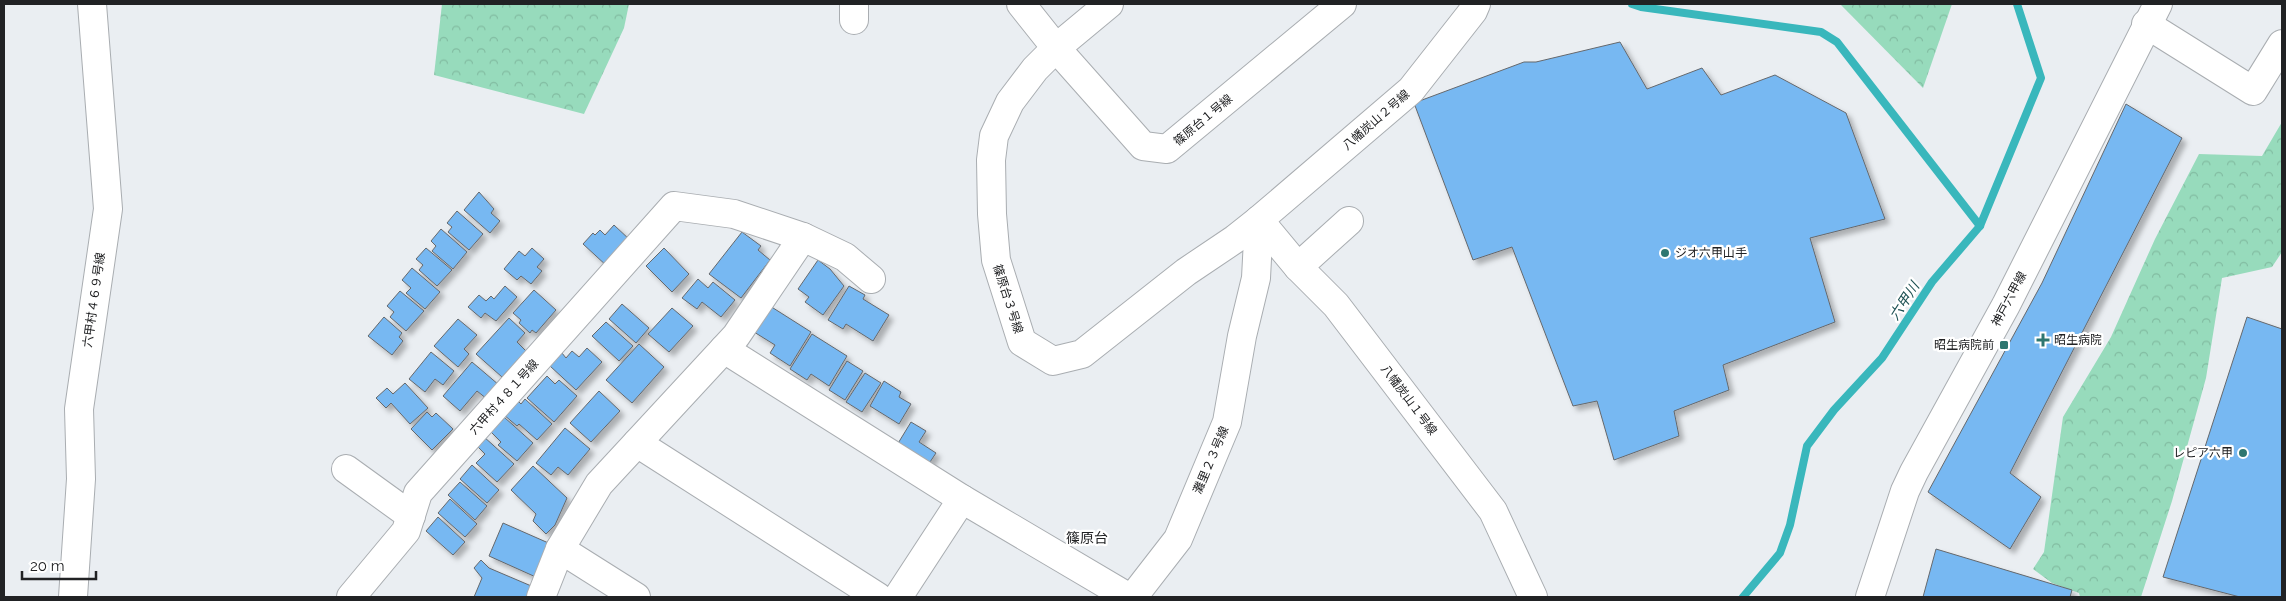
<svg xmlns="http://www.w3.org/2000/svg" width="2286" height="601" font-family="Raleway,'Noto Sans JP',sans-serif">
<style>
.forest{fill:url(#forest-crowns)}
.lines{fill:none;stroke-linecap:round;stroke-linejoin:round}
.stream{stroke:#39b7bc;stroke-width:8}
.building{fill:#77b8f2;stroke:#65686c;filter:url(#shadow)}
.minor-casing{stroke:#a9adb1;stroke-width:30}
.major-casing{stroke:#a9adb1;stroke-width:30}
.minor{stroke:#fff;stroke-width:28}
.major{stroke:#fff;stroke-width:28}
.poi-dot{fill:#2e7770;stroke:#fff;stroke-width:2}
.labels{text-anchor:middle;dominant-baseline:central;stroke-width:4.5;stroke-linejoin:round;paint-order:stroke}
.street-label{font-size:12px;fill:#212224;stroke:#fff}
.poi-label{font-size:12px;fill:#212224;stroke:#fff;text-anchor:start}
.water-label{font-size:14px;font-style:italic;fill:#1d5153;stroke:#fff}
.neighbourhood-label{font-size:14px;fill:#212224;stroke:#fff}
</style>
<defs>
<pattern id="forest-crowns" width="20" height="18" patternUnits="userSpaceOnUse" patternTransform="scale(1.25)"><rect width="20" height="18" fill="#97dbbc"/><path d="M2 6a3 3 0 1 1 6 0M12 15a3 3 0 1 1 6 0" fill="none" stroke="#82bca1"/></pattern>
<filter id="shadow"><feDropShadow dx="4.5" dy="4.5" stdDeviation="2.5" flood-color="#0004"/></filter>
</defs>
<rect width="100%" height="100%" fill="#eaeef2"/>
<g class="forest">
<path d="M442,4h187l-5,24 -40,86 -150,-39z"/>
<path d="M1840,4h112l-29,84z"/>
<path d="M2282,122v130l-10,15 -50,11 -16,100 -34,123 -31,96h-61l-1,-4 -27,-10 -19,-14 11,-17 19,-135 48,-80 44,-98 44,-85 63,2z"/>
</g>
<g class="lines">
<g class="stream">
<path d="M1632,4l9,3 180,25 16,10 143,184"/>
<path d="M1743,597l37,-44 10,-28 17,-79 27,-36 48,-52 50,-76 48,-56 61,-148 -24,-74"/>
</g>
</g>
<g class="building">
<path d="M1620,42l27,47 55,-21 19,27 54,-20 71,38 39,106 -75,19 25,84 -112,43 6,25 -55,21 5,25 -65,24 -17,-59 -24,5 -61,-159 -39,13 -59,-157 110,-41h12z"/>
<path d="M2126,104l56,34 -172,335 31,24 -31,52 -82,-57 114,-209z"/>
<path d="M479,192l15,17 -3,4 9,8 -10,12 -26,-23z"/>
<path d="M457,211l26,23 -14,16 -21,-18 4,-5 -5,-4z"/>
<path d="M614,225l17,16 -23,26 -25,-23 10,-11 2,2 5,-5 5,5z"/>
<path d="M441,229l26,23 -14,17 -21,-18 4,-5 -5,-5z"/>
<path d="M742,232l19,14 -3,4 12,10 -29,38 -32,-24z"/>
<path d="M426,248l26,22 -15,16 -18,-16 4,-5 -7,-6z"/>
<path d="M532,248l12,11 -7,8 5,4 -11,13 -10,-8 -4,4 -13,-11 15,-18 6,5z"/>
<path d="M664,248l25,26 -17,18 -26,-26z"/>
<path d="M818,260l12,9 14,17 -21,29 -18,-13 4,-5 -11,-8z"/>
<path d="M412,268l28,24 -15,17 -19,-16 5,-5 -9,-8z"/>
<path d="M698,279l10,9 5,-6 22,18 -14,17 -19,-15 -5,7 -15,-11z"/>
<path d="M505,286l12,11 -21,24 -11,-8 -4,5 -13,-11 11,-12 7,6 5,-5 3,3z"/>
<path d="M849,286l16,9 -2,4 26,16 -16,26 -27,-17 -3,5 -15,-9z"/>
<path d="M534,290l22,20 -20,23 -4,-3 -2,3 -11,-10 2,-3 -8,-7z"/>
<path d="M400,291l24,20 -18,20 -16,-14 4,-5 -7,-6z"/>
<path d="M622,304l27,24 -13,15 -27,-24z"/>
<path d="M770,306l41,26 -21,34 -20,-13 5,-8 -21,-13z"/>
<path d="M672,308l21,18 -24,26 -21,-18z"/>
<path d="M384,317l18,16 -3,4 4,4 -11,14 -24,-19z"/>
<path d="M2247,317l35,12v268h-42l-77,-20z"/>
<path d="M509,318l16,15 -8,9 9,9 -24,26 -26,-23z"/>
<path d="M458,319l19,16 -13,14 5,5 -11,13 -24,-21z"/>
<path d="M606,322l27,24 -14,15 -27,-25z"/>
<path d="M812,334l35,22 -18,30 -18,-12 -4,6 -17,-11z"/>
<path d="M639,344l25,23 -32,36 -26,-23z"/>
<path d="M587,348l15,14 -26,28 -26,-24 12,-13 4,5 6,-7 7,6z"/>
<path d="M431,352l23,19 -11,14 -8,-6 -10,13 -16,-13z"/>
<path d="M847,361l16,10 -18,29 -16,-10z"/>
<path d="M472,362l27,23 -12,14 -10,-8 -17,20 -17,-15z"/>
<path d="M865,373l16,10 -19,29 -16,-10z"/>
<path d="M547,376l8,8 4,-4 18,16 -23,26 -27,-24z"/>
<path d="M884,381l17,11 -2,5 12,7 -12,20 -29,-18z"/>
<path d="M405,383l23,25 -18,16 -19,-21 -5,5 -10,-10 11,-10 6,6z"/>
<path d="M599,391l21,20 -29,31 -21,-19z"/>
<path d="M525,399l27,25 -15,16 -18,-16 -2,2 -13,-11 13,-15 4,4z"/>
<path d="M427,412l5,5 4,-4 17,16 -21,21 -21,-21z"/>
<path d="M504,417l29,26 -16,18 -19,-16 3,-3 -12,-12 11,-11 2,2z"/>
<path d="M911,422l15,9 -7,11 17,11 -8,12 -31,-20z"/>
<path d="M565,428l25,21 -22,26 -10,-8 -7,8 -15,-12z"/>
<path d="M483,436l31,28 -17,18 -21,-19 9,-9 -9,-9z"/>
<path d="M472,465l27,25 -12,13 -27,-24z"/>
<path d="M533,466l34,32 -12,27 -9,9 -13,-13 3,-7 -25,-24z"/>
<path d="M460,482l27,24 -12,14 -27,-25z"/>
<path d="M450,499l27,25 -12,13 -27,-24z"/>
<path d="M438,517l27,25 -12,13 -27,-24z"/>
<path d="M503,523l50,22 -15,33 -49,-22z"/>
<path d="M1936,549l136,41 -2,7h-147z"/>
<path d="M481,560l8,8 47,20 -4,9h-58l8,-19 -8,-10z"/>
</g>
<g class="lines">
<g class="minor-casing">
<g id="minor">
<path d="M854,4v16"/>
<path d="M1021,4l35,44 -21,21 -25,33 -16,34 -3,24 1,54 4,46 26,82 31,19 29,-7 104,-82 49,-33 24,-19 152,-130 62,-79 3,-7"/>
<path d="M1109,4l-53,44 87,98 24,3 175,-145"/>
<path d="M2146,24l107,67 29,-47"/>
<path d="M1259,220l39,47 38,38 157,206 40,86"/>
<path d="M1298,267l51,-46"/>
<path d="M724,349l238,150 166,98"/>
<path d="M637,443l241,154"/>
<path d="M346,469l65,47"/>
<path d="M560,549l76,48"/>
<path d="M73,597l8,-118 -2,-70 29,-200 -16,-205"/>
<path d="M351,597l55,-66 12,-38 256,-287 60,8 69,23 42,20 26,22"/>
<path d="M541,597l19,-48 39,-65 137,-148 67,-99"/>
<path d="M898,597l64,-98"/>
<path d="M1133,597l45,-58 49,-117 15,-86 14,-58 3,-58"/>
</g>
</g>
<g class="major-casing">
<path id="major" d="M1870,597l35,-106 9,-19 92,-167 152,-301"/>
</g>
<use href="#minor" class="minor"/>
<use href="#major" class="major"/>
</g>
<g class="poi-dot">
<circle cx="1665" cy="253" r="5"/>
<path d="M2040.5 332.5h5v5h5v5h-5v5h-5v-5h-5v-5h5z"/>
<rect x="1999" y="340" width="10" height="10" rx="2.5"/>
<circle cx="2243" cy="453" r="5"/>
</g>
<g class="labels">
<g class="street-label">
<text transform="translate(1203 120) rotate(-40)">篠原台１号線</text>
<text transform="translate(1376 120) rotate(-41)">八幡炭山２号線</text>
<text transform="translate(1008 299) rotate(72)">篠原台３号線</text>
<text transform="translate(2009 299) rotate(-62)">神戸六甲線</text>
<text transform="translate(94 300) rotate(-82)">六甲村４６９号線</text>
<text transform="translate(504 397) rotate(-48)">六甲村４８１号線</text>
<text transform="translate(1409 400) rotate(53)">八幡炭山１号線</text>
<text transform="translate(1211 460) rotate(-67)">灘里２３号線</text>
</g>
<g class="poi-label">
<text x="1675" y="253">ジオ六甲山手</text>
<text x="2054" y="340">昭生病院</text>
<text x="1994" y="345" text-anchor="end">昭生病院前</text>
<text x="2233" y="453" text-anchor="end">レピア六甲</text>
</g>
<g class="water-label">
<text transform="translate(1904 301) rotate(-57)">六甲川</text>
</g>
<g class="neighbourhood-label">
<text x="1087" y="538">篠原台</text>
</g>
</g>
<rect width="2286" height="601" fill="none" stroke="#212224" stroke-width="10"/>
<path d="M22 571v8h74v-8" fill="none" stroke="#212224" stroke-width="2.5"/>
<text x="30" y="571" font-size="15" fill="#212224" stroke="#ffffff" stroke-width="4" paint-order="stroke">20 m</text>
</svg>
